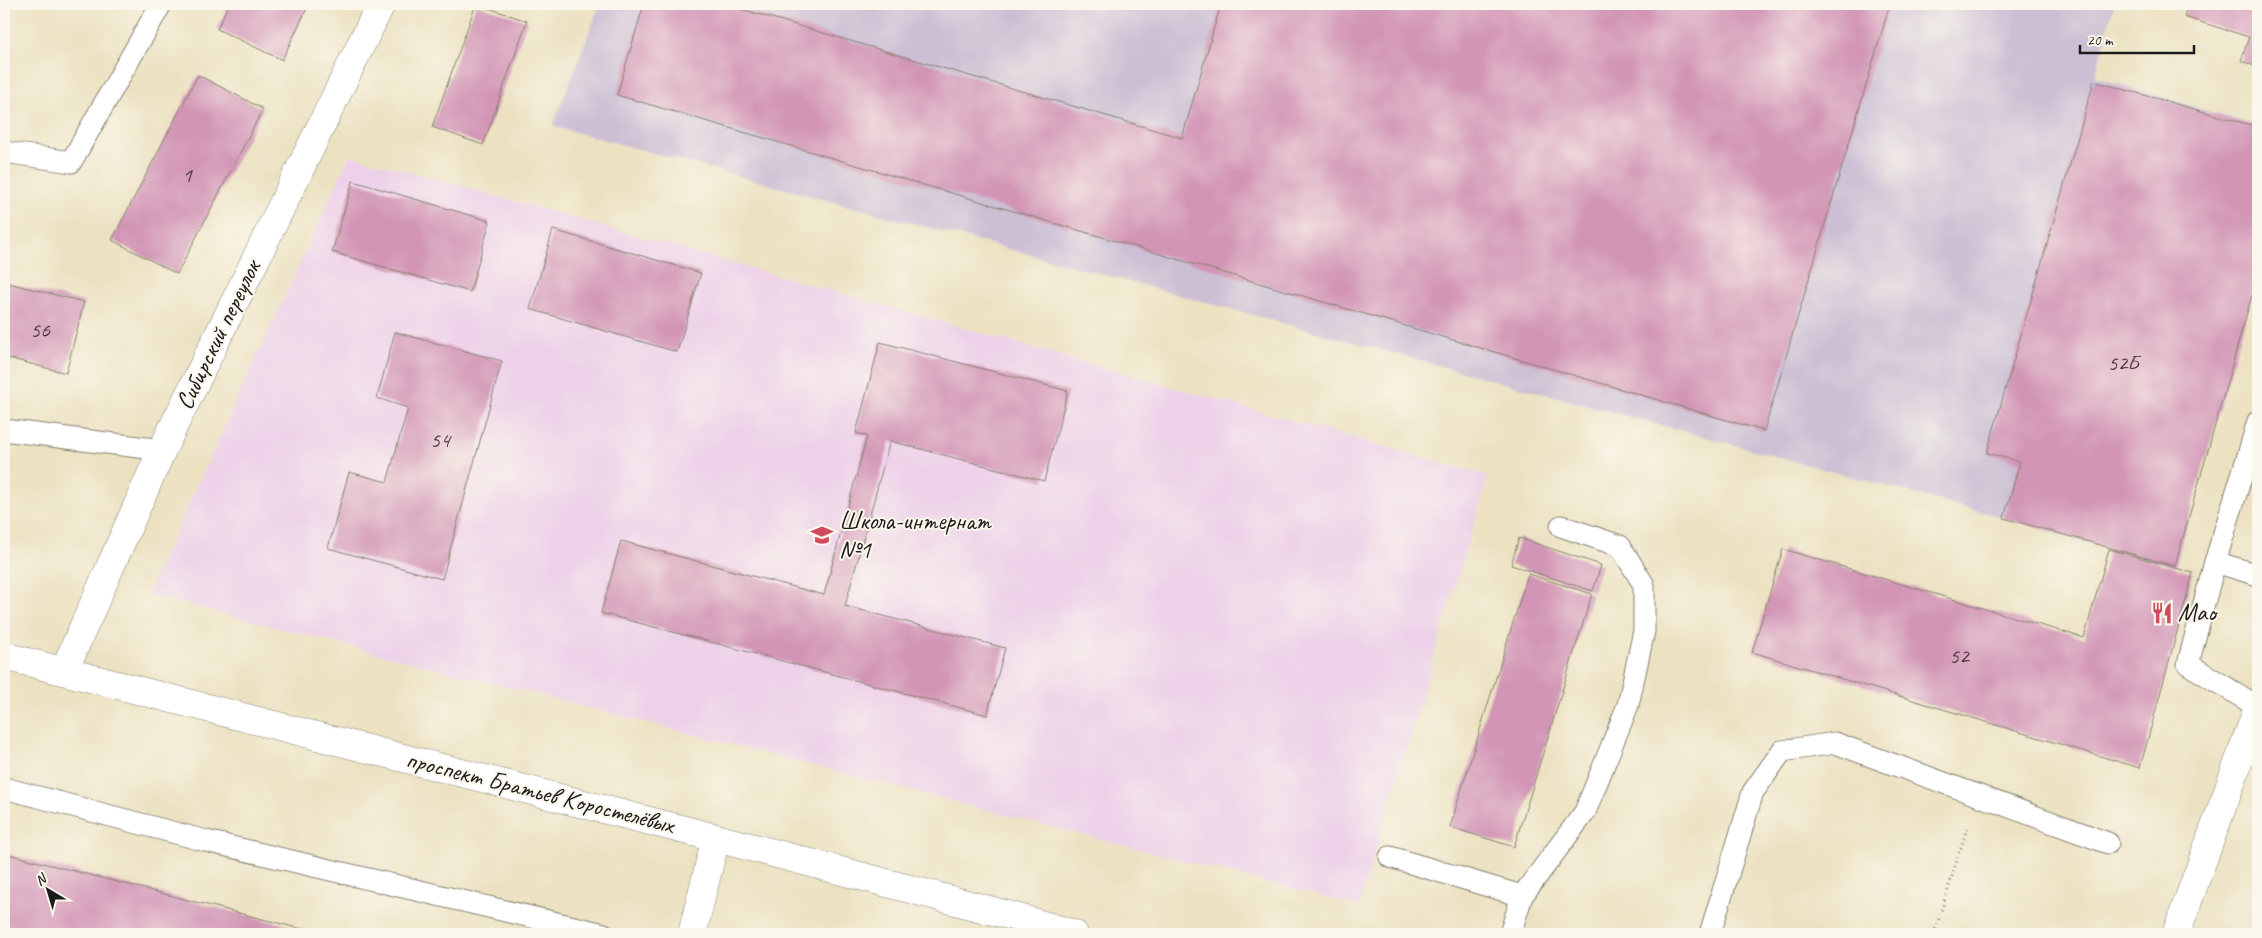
<svg xmlns="http://www.w3.org/2000/svg" width="2262" height="938" font-family="Caveat,sans-serif">
<style>
.built{fill:#edd1e9}
.industrial{fill:#ccbfd4}
.building{fill:#d295b6}
.lines{fill:none;stroke-linecap:round;stroke-linejoin:round}
.lane-casing{stroke:#847f6f;stroke-width:23}
.street-casing{stroke:#847f6f;stroke-width:29}
.secondary-casing{stroke:#847f6f;stroke-width:29}
.primary-casing{stroke:#847f6f;stroke-width:29}
.path{stroke:#847f6f;stroke-width:3;stroke-dasharray:1 4;stroke-linecap:butt}
.lane{stroke:#fff;stroke-width:21}
.street{stroke:#fff;stroke-width:28}
.secondary{stroke:#fff;stroke-width:28}
.primary{stroke:#fff;stroke-width:28}
.labels{text-anchor:middle;dominant-baseline:central;stroke-width:4;stroke-linejoin:round;paint-order:stroke}
.number-label{font-size:22px;fill:#4a3a42}
.street-label{font-size:25px;fill:#1c1c1c;stroke:#fbf7ec}
.poi-label{font-size:25px;fill:#1c1c1c;stroke:#fbf7ec;text-anchor:start}
</style>
<rect width="100%" height="100%" fill="#fbf7ec"/>
<filter id="ink" filterUnits="userSpaceOnUse"><feTurbulence type="fractalNoise" baseFrequency=".02" numOctaves="2"/><feDisplacementMap in="SourceGraphic" scale="10" xChannelSelector="R" yChannelSelector="G"/><feConvolveMatrix kernelMatrix="1 2 1 2 8 2 1 2 1" color-interpolation-filters="sRGB"/></filter>
<filter id="wash" filterUnits="userSpaceOnUse"><feTurbulence type="fractalNoise" baseFrequency=".0096" numOctaves="4" result="noise"/><feDisplacementMap in="SourceGraphic" scale="20" xChannelSelector="R" yChannelSelector="G"/><feGaussianBlur stdDeviation="1.12" result="paint"/><feColorMatrix in="noise" values="0 0 0 0 0 0 0 0 0 0 0 0 0 0 0 0 0 1.4 0 .05"/><feComposite in="paint" operator="in"/></filter>
<g filter="url(#wash)">
<rect width="100%" height="100%" fill="#ece2c2"/>
<path class="built" d="M350,155l1138,321 -129,430 -1212,-312z"/>
<path class="industrial" d="M600,4h1514l-19,73 163,49v148l-83,292 -66,-17 -105,-31 -1451,-392z"/>
<g id="blocks">
<g class="building">
<path d="M229,4h80l-27,56 -65,-31z"/>
<path d="M476,4l51,17 -44,124 -51,-18z"/>
<path d="M644,4h80l458,134 39,-134h669l-126,427 -1147,-336z"/>
<path d="M2188,4h70v63l-17,-6 8,-24 -65,-20z"/>
<path d="M198,75l65,34 -86,165 -65,-34z"/>
<path d="M2094,81l164,46v147l-83,292 -171,-48 16,-56 -33,-9z"/>
<path d="M353,181l137,40 -20,71 -138,-40z"/>
<path d="M553,230l148,43 -24,79 -147,-43z"/>
<path d="M4,282l80,20 -18,71 -62,-16z"/>
<path d="M395,332l107,29 -60,218 -114,-31 21,-76 38,10 21,-74 -31,-10z"/>
<path d="M880,342l188,49 -24,90 -154,-40 -45,165 160,42 -18,67 -386,-102 20,-72 203,54 43,-159 -11,-3z"/>
<path d="M1519,538l82,27 -8,26 -82,-26z"/>
<path d="M1783,549l301,89 25,-89 84,24 -53,195 -388,-116z"/>
<path d="M1528,574l64,20 -78,253 -64,-20z"/>
<path d="M4,853l317,81h-317z"/>
</g>
</g>
</g>
<g filter="url(#ink)">
<use href="#blocks" fill-opacity="0" stroke="#847f6f" stroke-width="1"/>
<g class="lines">
<g class="lane-casing">
<g id="lane">
<path d="M4,152l67,10 90,-158"/>
<path d="M2258,421l-9,31 9,4"/>
<path d="M4,430l158,20"/>
<path d="M2215,562l34,-110"/>
<path d="M2258,575l-43,-13 -27,102 70,43"/>
<path d="M4,788l202,53 398,93"/>
<path d="M1390,857l132,39"/>
<path d="M1510,934l12,-38 63,-84 43,-107 16,-74v-46l-24,-39 -59,-20"/>
<path d="M1710,934l43,-142 29,-41 53,-8 273,100"/>
</g>
</g>
<g class="street-casing">
<g id="street">
<path d="M64,671l98,-221 219,-446"/>
<path d="M692,934l24,-96"/>
</g>
</g>
<g class="secondary-casing">
<path id="secondary" d="M2176,934l82,-226"/>
</g>
<g class="primary-casing">
<path id="primary" d="M4,656l712,182 296,78 62,18"/>
</g>
<path class="path" d="M1934,934l34,-109"/>
<use href="#lane" class="lane"/>
<use href="#street" class="street"/>
<use href="#secondary" class="secondary"/>
<use href="#primary" class="primary"/>
</g>
</g>
<defs>
<g id="school-bare" transform="scale(1.725)"><path d="M0-5L7-2L0 1L-7-2ZM-4 1L0 2.5L4 1V4Q0 6-4 4Z" fill="#d1495b" stroke="#fbf7ec" stroke-width="2.5" paint-order="stroke"/></g>
<g id="restaurant-bare" transform="scale(1.725)"><path d="M-5-6h1v4h1v-4h1v4h1v-4h1v5L-1.5 .5V6h-2V.5L-5-1ZM5-6V6H3V1.5H1.5Q1.5-4 5-6Z" fill="#d1495b" stroke="#fbf7ec" stroke-width="2.5" paint-order="stroke"/></g>
</defs>
<g fill-rule="evenodd">
<use href="#school-bare" x="822" y="535"/>
<use href="#restaurant-bare" x="2162" y="613"/>
</g>
<g class="labels">
<g class="number-label">
<text x="187" y="175">1</text>
<text x="40" y="330">56</text>
<text x="2123" y="363">52Б</text>
<text x="440" y="440">54</text>
<text x="1959" y="656">52</text>
</g>
<g class="street-label">
<text transform="translate(218 335) rotate(-64)">Сибирский переулок</text>
<text transform="translate(540 792) rotate(14)">проспект Братьев Коростелёвых</text>
</g>
<g class="poi-label">
<text x="839" y="521">Школа-интернат<tspan x="839" dy="29">№1</tspan></text>
<text x="2178" y="613">Мао</text>
</g>
</g>
<rect width="2262" height="938" fill="none" stroke="#fbf7ec" stroke-width="20"/>
<g transform="translate(48 890) rotate(322)" stroke="#fbf7ec" stroke-width="4" paint-order="stroke">
<path d="M0-4L9 19L0 12L-9 19Z" fill="#1c1c1c"/>
<text y="-8" font-size="14" font-weight="bold" text-anchor="middle" fill="#1c1c1c">N</text>
</g>
<path d="M2080 45v8h114v-8" fill="none" stroke="#1c1c1c" stroke-width="2.5"/>
<text x="2087" y="45" font-size="15" fill="#1c1c1c" stroke="#fbf7ec" stroke-width="4" paint-order="stroke">20 m</text>
</svg>
